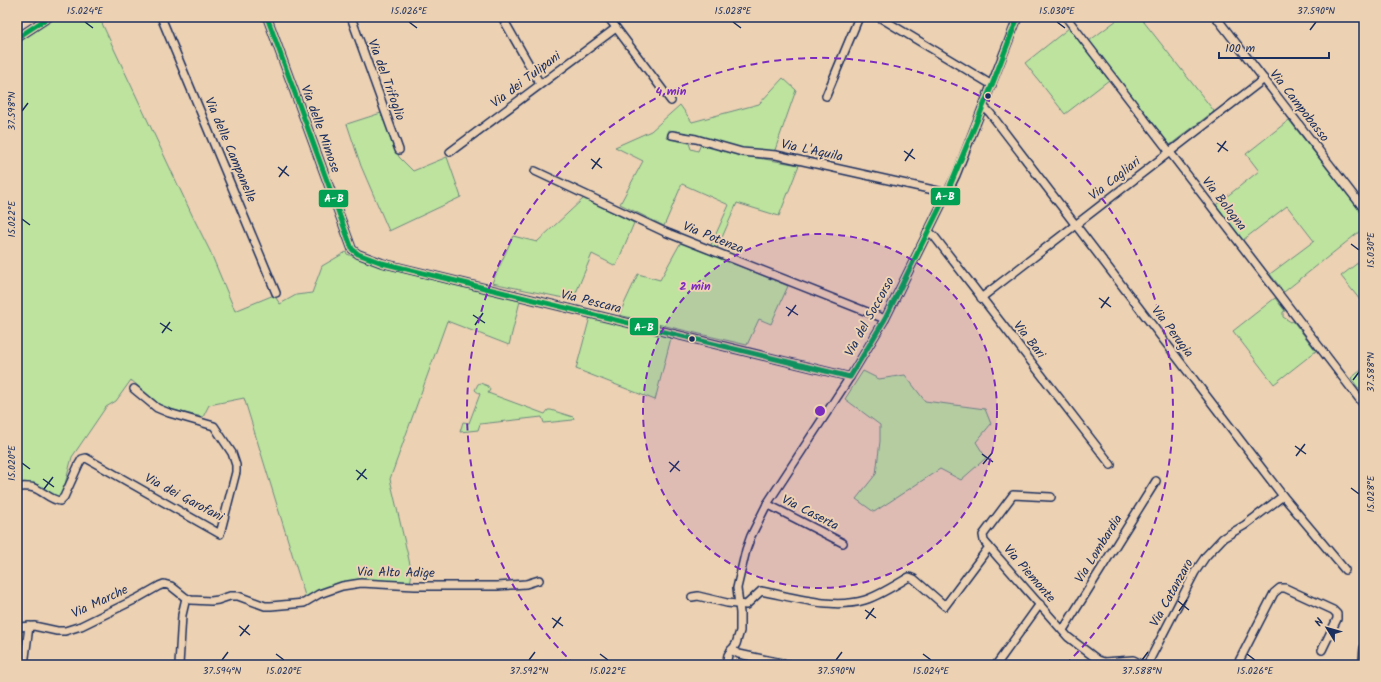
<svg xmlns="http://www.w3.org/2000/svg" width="1381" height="682" font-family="Kalam,sans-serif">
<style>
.green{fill:#bde39e;stroke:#6c897e}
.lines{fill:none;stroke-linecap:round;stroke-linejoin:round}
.minor-casing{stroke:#1b2f5e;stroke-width:10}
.minor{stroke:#ecd1b3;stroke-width:7}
.bus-1-casing{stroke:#ecd1b3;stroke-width:8}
.bus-1{stroke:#01a052;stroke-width:5}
.ticks{fill:none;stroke:#1b2f5e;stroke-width:1.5}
.ring{fill:none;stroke:#7b2cbf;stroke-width:2;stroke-dasharray:7 5}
.bus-dot{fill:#1b2f5e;stroke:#ecd1b3;stroke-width:1.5}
.labels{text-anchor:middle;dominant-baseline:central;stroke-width:4;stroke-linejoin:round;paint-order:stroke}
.street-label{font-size:13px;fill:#1b2f5e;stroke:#ecd1b3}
.centre{fill:#7b2cbf;stroke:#ecd1b3;stroke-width:2}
.ring-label{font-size:12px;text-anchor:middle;font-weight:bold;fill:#7b2cbf;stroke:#ecd1b3;stroke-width:4;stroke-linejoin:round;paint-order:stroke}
.line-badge{stroke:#ecd1b3;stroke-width:1.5}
.badge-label{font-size:11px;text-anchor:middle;font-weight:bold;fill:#fff}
.neatline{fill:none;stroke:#1b2f5e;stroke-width:1.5}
.ticks-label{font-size:10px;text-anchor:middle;fill:#1b2f5e}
</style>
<rect width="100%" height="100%" fill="#ecd1b3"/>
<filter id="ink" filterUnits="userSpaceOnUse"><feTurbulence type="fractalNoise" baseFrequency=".025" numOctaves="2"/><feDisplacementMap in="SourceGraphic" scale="8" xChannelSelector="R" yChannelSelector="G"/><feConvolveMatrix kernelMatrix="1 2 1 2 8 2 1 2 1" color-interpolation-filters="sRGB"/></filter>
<g filter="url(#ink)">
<g class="green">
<path d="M53,17h46l94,200 17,34 25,60 39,-16 6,9 16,-9 16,-2 10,-27 24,-14 1,2 38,14 135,33 -11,44 -62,-24 -57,158 22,94 -2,11 -57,-4 -34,11 -13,8 -62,-201 -35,7 -6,12 -39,-9 -33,-28 -15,21 -10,6 -34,50 -9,35 -4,4 -4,1 -14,-10 -9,-2h-15v-444z"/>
<path d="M1121,17h19l74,94 -44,34 -81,-104z"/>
<path d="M1069,28l40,52 -44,34 -40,-51z"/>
<path d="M783,78l13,12 -21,60 -5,2 -28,-4 -73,-18 -3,8 23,5 2,6 7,2 3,-7 51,13 47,8 -20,51 -42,-13 -20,46 -7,-2 19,-42 -47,-21 -18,42 -44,-22 23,-43 -28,-14 36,-16 29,-26 12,17 67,-18z"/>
<path d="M381,113l18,44 14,14 34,-14 14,40 -72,34 -28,-65 -14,-42z"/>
<path d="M1289,120l75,96v12l-80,64 -14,-18 44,-33 -27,-35 -44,34 -27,-35 43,-34 -13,-17z"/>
<path d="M584,198l50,25 -18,43 -24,-12 -19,46 -81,-17 21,-47 24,6z"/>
<path d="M681,242l107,44 -17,38 -12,-5 -12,26 -128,-30 19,-41 22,6z"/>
<path d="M1364,258v47l-23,-29z"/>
<path d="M1275,298l10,13 -2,1v5l8,5 2,-1 23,30 -42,33 -41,-53z"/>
<path d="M590,317l81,21 -16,62 -79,-31z"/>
<path d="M1364,368v28l-13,-18z"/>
<path d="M863,371l16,8 26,-4 20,26 60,8 6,15 -15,18 10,16 -25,22 -21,-11 -66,43 -18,-13 20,-25 4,-33v-16l-35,-26z"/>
<path d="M480,383l8,3 2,4 -2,3 57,21 3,-4h3l22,7 1,1 -1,2 -29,3 -2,-6 -62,7 -2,6 -18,2 3,-10 6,1 11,-29 -5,-4 3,-6z"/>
</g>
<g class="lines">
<g class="minor-casing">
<g id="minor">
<path d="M161,17l115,276"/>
<path d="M267,17l85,232 6,5 24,9 468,114"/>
<path d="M351,17l48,133"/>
<path d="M502,17l38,67"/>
<path d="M608,17l63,84"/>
<path d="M879,17l113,68"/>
<path d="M1066,17l298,388"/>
<path d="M1216,17l148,192"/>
<path d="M17,38l32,-21"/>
<path d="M826,96l33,-79"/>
<path d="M983,106l7,7 293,383 62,74"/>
<path d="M672,135l24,4 46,13 34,3 171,38"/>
<path d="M450,152l166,-124"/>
<path d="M535,171l130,61 220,87"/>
<path d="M928,231l6,5 177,229"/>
<path d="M981,298l283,-219"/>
<path d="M17,487c5,0 12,-1 17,1 9,3 16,12 26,13l4,-4 15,-33 3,-5 4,-1 134,76 16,-62v-7l-4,-12 -18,-27 -45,-13 -12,-5 -23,-19"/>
<path d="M767,504l76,39"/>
<path d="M989,547l-5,-6 -1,-6 30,-40 38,2"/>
<path d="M692,597l6,-1 29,7 19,2 15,-14c32,6 71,19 104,9 13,-4 31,-15 44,-23l5,2 31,27 44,-59 79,90 30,23 6,2 29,-2 10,5"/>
<path d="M17,627l17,-1 23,5h8l16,-5 55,-27 23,-13 5,-2 7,2 15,12 5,2 20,1 7,-1 12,-4h8l27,10h6l33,-3 15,-9 23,-8 19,-3 54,3h82l29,-2 13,-4"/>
<path d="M1063,630l93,-149"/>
<path d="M1364,648l-1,11 1,5"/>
<path d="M731,650l8,4 52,11"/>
<path d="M24,665l5,-39"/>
<path d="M179,665l3,-50 4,-17"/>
<path d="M726,665l2,-10 8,-11 4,-13v-18l-3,-25 9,-38 5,-14 16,-32 83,-127 35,-58 71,-144 62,-158"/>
<path d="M996,665l44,-61"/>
<path d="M1147,665l48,-93 11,-16 17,-18 22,-13 38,-29"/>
<path d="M1237,665l37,-72 6,-5h5l48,22 4,4v5l-15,31"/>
</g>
</g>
<use href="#minor" class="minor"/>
<g class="bus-1-casing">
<g id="bus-1">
<path d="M267,17l85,232 6,5 24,9 468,114 35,-58 62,-126 45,-108 26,-68"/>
<path d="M17,38l32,-21"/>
</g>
</g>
<use href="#bus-1" class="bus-1"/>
</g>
</g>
<path class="ticks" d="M85,22l8,6M409,22l8,6M733,22l8,6M1057,22l8,6M1310,30l6,-8M22,111l6,-8M1217,143l11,8M904,151l11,8M1218,152l8,-11M591,159l11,9M905,161l8,-12M278,167l11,9M592,169l8,-11M279,177l8,-11M22,219l8,6M1351,244l8,6M1099,298l12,9M786,307l12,8M1101,308l8,-11M473,315l12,8M788,316l8,-11M160,323l12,8M475,325l8,-12M162,333l8,-11M1353,380l6,-8M1295,446l11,8M982,454l11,8M1296,456l9,-12M669,462l11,9M22,463l8,6M983,464l9,-11M356,470l11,9M670,472l9,-11M43,479l11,8M357,480l9,-11M1351,488l8,6M44,489l9,-12M1178,601l11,9M865,610l11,8M1179,611l8,-11M552,618l11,8M866,619l8,-11M239,626l11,9M553,628l8,-11M240,636l9,-11M276,654l8,6M600,654l8,6M923,654l8,6M1247,654l8,6M222,660l6,-8M529,660l6,-8M836,660l6,-8M1142,660l6,-8"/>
<circle cx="820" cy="411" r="177" fill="#7b2cbf" fill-opacity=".12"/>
<g class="ring">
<circle cx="820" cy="411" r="177"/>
<path d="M575 665A353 353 0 1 1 1065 665"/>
</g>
<g class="bus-dot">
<circle cx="988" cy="96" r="3.5"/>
<circle cx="692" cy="339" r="3.5"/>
</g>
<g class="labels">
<g class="street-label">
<text transform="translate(386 80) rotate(70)">Via del Trifoglio</text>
<text transform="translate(526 80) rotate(-37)">Via dei Tulipani</text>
<text transform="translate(1299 106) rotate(52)">Via Campobasso</text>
<text transform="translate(320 129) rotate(70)">Via delle Mimose</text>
<text transform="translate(230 150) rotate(67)">Via delle Campanelle</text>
<text transform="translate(812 151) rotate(12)">Via L'Aquila</text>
<text transform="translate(1115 179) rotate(-38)">Via Cagliari</text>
<text transform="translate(1224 204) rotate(52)">Via Bologna</text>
<text transform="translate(713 238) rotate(22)">Via Potenza</text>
<text transform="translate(591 302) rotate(14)">Via Pescara</text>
<text transform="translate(870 317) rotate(-61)">Via del Soccorso</text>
<text transform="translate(1172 332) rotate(53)">Via Perugia</text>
<text transform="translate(1029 340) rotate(52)">Via Bari</text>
<text transform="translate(184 498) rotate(28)">Via dei Garofani</text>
<text transform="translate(810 513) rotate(27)">Via Caserta</text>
<text transform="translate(1099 549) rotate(-58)">Via Lombardia</text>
<text transform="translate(396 573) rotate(1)">Via Alto Adige</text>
<text transform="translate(1029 574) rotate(49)">Via Piemonte</text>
<text transform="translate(1172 593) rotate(-61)">Via Catanzaro</text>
<text transform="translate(100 602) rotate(-25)">Via Marche</text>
</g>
</g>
<circle cx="820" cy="411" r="6" class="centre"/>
<g class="ring-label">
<text x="671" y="95">4 min</text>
<text x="695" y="290">2 min</text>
</g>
<g class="line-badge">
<rect x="930" y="187" width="31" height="19" rx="4" fill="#01a052"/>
<rect x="318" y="189" width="31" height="19" rx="4" fill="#01a052"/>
<rect x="629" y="317" width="30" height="19" rx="4" fill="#01a052"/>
</g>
<g class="badge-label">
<text x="945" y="200">A-B</text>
<text x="334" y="202">A-B</text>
<text x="644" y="331">A-B</text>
</g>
<rect width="1381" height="682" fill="none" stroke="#ecd1b3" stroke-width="44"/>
<g transform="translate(1327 628) rotate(307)" stroke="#ecd1b3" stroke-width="3" paint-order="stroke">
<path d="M0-3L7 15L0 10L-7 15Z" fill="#1b2f5e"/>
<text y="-6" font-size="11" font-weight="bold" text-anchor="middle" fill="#1b2f5e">N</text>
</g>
<path d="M1219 52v6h110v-6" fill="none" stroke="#1b2f5e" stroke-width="2"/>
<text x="1225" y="52" font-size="12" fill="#1b2f5e" stroke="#ecd1b3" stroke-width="3" paint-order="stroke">100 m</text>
<rect x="22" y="22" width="1337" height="638" class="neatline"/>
<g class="ticks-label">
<text x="85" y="14">15.024°E</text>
<text x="409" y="14">15.026°E</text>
<text x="733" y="14">15.028°E</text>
<text x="1057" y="14">15.030°E</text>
<text x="1316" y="14">37.590°N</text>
<text transform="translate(11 111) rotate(-90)" y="4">37.598°N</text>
<text transform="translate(11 219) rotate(-90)" y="4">15.022°E</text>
<text transform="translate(1370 250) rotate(-90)" y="4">15.030°E</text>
<text transform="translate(1370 372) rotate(-90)" y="4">37.588°N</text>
<text transform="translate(11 463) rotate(-90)" y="4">15.020°E</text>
<text transform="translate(1370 494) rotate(-90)" y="4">15.028°E</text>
<text x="222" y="674">37.594°N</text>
<text x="284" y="674">15.020°E</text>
<text x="529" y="674">37.592°N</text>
<text x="608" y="674">15.022°E</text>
<text x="836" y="674">37.590°N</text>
<text x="931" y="674">15.024°E</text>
<text x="1142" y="674">37.588°N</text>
<text x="1255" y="674">15.026°E</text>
</g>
</svg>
